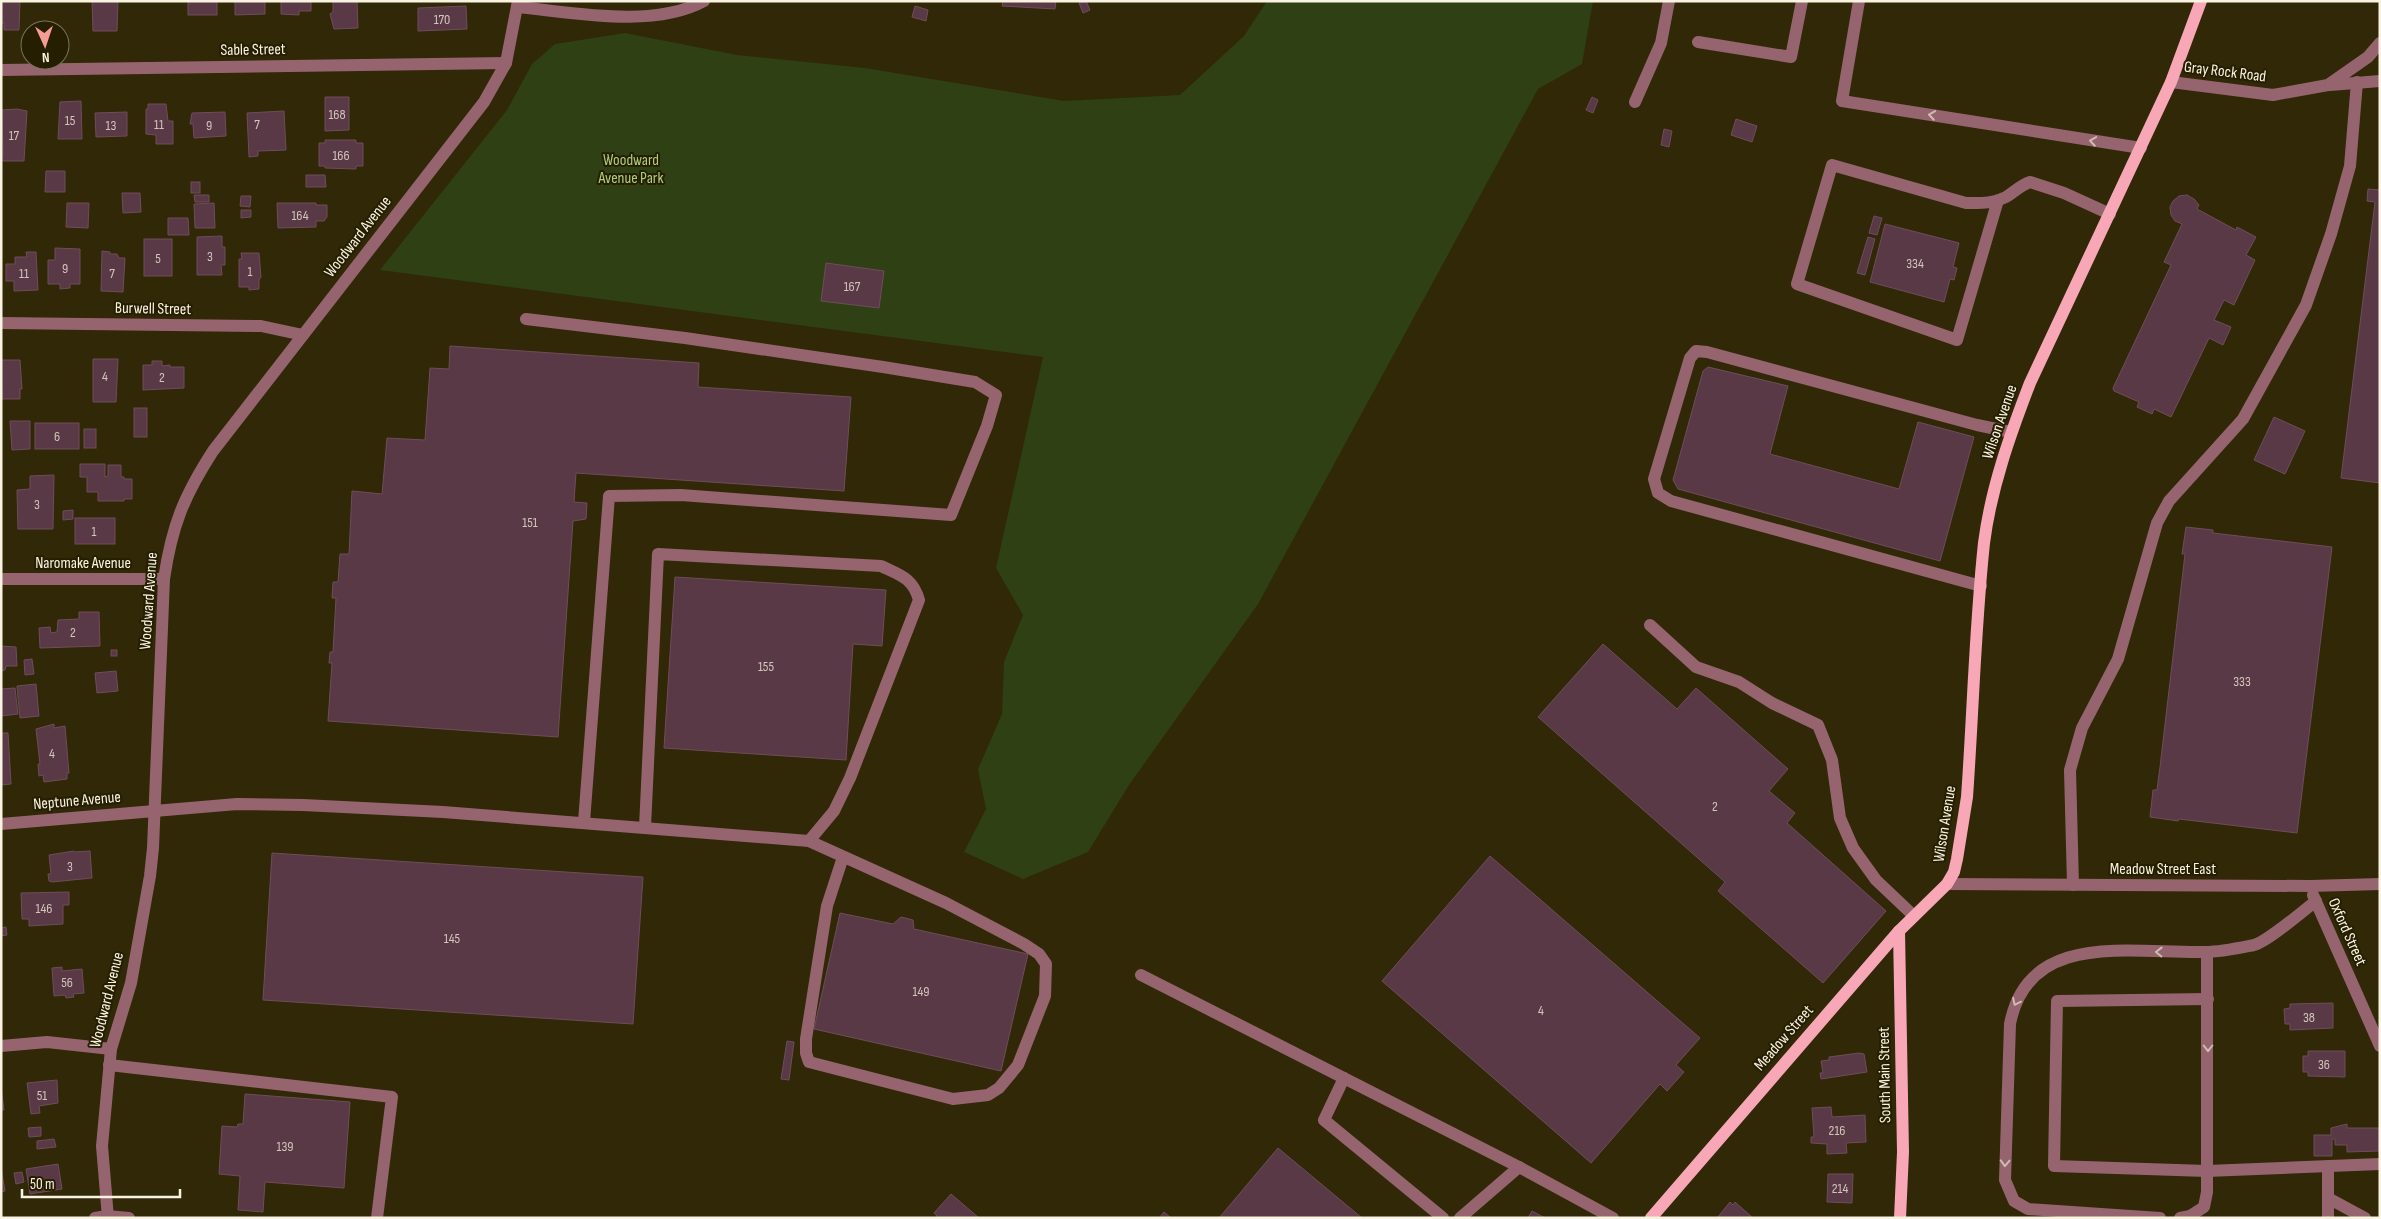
<svg xmlns="http://www.w3.org/2000/svg" width="2381" height="1219" font-family="'Sofia Sans Condensed',sans-serif">
<style>
.green{fill:#2e4014}
.building{fill:#5a3946;stroke:#6e4d5a}
.lines{fill:none;stroke-linecap:round;stroke-linejoin:round}
.minor{stroke:#95646e;stroke-width:12}
.major{stroke:#f8a7b6;stroke-width:12}
.oneway{stroke:#d1bab4}
.labels{text-anchor:middle;dominant-baseline:central;stroke-width:4;stroke-linejoin:round;paint-order:stroke}
.number-label{font-size:14px;fill:#d1c5bb}
.street-label{font-size:16px;fill:#f9f4e2;stroke:#261e00}
.park-label{font-size:16px;fill:#accf7e;stroke:#261e00}
</style>
<rect width="100%" height="100%" fill="#302807"/>
<path class="green" d="M1267,1h326l-11,63 -44,25 -280,515 -129,181 -41,67 -65,27 -59,-27 22,-43 -8,-40 24,-55 2,-52 19,-47 -27,-47 47,-211 -663,-87 127,-160 25,-46 23,-20 70,-11 112,22 128,13 199,33 116,-6 64,-59z"/>
<g class="building">
<path d="M1,1h19l-1,29h-15v-7h-3z"/>
<path d="M92,1h26l-1,30h-24z"/>
<rect x="188" y="1" width="29" height="14"/>
<path d="M235,1h30v13l-30,1z"/>
<path d="M281,1h30v10h-12v4l-18,-1z"/>
<path d="M357,1l1,27 -24,1 -4,-15 3,-2v-11z"/>
<path d="M1003,1h53l-1,8 -53,-3z"/>
<path d="M1086,1l4,9 -7,3 -4,-10z"/>
<path d="M466,6l1,23 -49,2v-23z"/>
<path d="M915,6l13,4 -2,11 -14,-4z"/>
<path d="M325,97h24v33l-24,1z"/>
<path d="M1592,97l6,3 -5,13 -7,-3z"/>
<path d="M81,101l1,38h-24l2,-37z"/>
<path d="M148,104h18l2,17h5v23h-17v-9l-10,-1v-25h2z"/>
<path d="M17,109l10,2 -3,50h-20l-3,-1v-5h2l-1,-45z"/>
<path d="M284,111l2,39 -28,1v5l-9,1 -2,-44z"/>
<path d="M127,112v24l-31,1 -1,-24z"/>
<path d="M225,112l1,24 -32,2 -1,-14h-3l2,-11z"/>
<path d="M1736,119l21,7 -5,16 -21,-7z"/>
<path d="M1664,129l8,2 -3,16 -8,-2z"/>
<path d="M325,140h31v3h7v23h-7v3l-31,-1v-2h-6v-23h6z"/>
<path d="M46,171h19v21h-20z"/>
<path d="M306,175h19l1,12h-20z"/>
<rect x="191" y="182" width="9" height="11"/>
<path d="M2368,189l12,1v293l-39,-5 34,-276 -8,-1z"/>
<path d="M122,193h18l1,19 -18,1z"/>
<path d="M194,195h15v7h-14z"/>
<path d="M2187,195l7,4 5,6 -2,4 39,21 1,-3 19,10 -10,18 9,5 -21,45 -10,-5 -10,20 17,7 -8,18 -14,-7 -38,79 -17,-8 -2,5 -15,-7 2,-5 -25,-11 -1,-3 58,-123 -7,-3 18,-38 -7,-3 -4,-6 -1,-8 3,-6 6,-5z"/>
<path d="M241,196h10l-1,11 -10,-1z"/>
<path d="M67,203h22l-1,25 -22,-1z"/>
<path d="M214,203l1,25h-20l-1,-24z"/>
<path d="M277,203h39v2h11v12l-3,4h-8v6l-38,1z"/>
<path d="M241,210h10v7l-10,1z"/>
<path d="M1874,216l8,2 -5,17 -8,-2z"/>
<path d="M168,218h20l1,17h-21z"/>
<path d="M1885,224l74,19 -6,24 4,1 -3,12 -4,-1 -6,23 -74,-20z"/>
<path d="M222,236v11h3v18h-4l1,10h-25v-38z"/>
<path d="M1868,237l7,2 -10,36 -8,-2z"/>
<rect x="144" y="239" width="28" height="37"/>
<path d="M55,248l25,1v35h-10v4l-10,1v-5h-12v-24h7z"/>
<path d="M102,251l8,1v2h7l2,4h6l-2,34 -22,-1z"/>
<path d="M26,252h10l2,38 -24,1v-10h-8v-17h9v-7h12z"/>
<path d="M241,253h18l2,24 -2,3v9l-10,1v-3h-10v-28h3z"/>
<path d="M826,263l58,8 -5,37 -58,-7z"/>
<path d="M450,346l249,17 -1,24 153,10 -7,94 -268,-18 -2,29 13,1 -1,16 -13,2 -15,216 -230,-16 4,-58h-3l1,-11h3l3,-54h-4l1,-16h5l2,-28h9l3,-63 30,3 5,-56 38,2 5,-72 19,1z"/>
<path d="M93,359h25l-2,43h-23z"/>
<path d="M1,360h19l2,29h-2v10h-18z"/>
<path d="M152,361h10v5l8,-1v2h14v21l-41,2v-25h9z"/>
<path d="M1708,367l80,19 -18,68 129,35 19,-67 56,15 -34,124 -262,-72 -5,-9 30,-109z"/>
<rect x="134" y="408" width="13" height="29"/>
<path d="M2274,417l31,14 -20,43 -31,-14z"/>
<path d="M10,421h20v28l-18,1z"/>
<rect x="35" y="423" width="44" height="26"/>
<rect x="84" y="429" width="12" height="19"/>
<path d="M80,464h25v13l3,-1v-11h13v12h3v2h8v20h-8v2h-26v-9h-11v-15h-7z"/>
<path d="M54,475l-1,54h-35l-1,-39 13,-1v-13z"/>
<path d="M73,510v9l-10,1v-9z"/>
<rect x="75" y="518" width="40" height="26"/>
<path d="M2186,527l27,3v3l119,14 -35,286 -118,-14 -1,2 -28,-4 3,-27h4l3,-23 25,-213h-3z"/>
<path d="M675,577l211,13 -4,56 -29,-2 -7,116 -182,-12z"/>
<path d="M79,612h20l1,34 -60,2 -1,-20 11,-1 1,6 6,-1 1,-12 21,-1z"/>
<path d="M1603,644l74,65 19,-21 92,81 -19,22 26,22 -8,10 99,88 -63,72 -105,-92 7,-9 -187,-165z"/>
<path d="M1,646l15,1 1,19h-11l-1,4 -4,1z"/>
<rect x="111" y="650" width="6" height="6"/>
<path d="M32,659l2,15 -9,1 -1,-15z"/>
<path d="M116,671l2,20 -21,2 -2,-20z"/>
<path d="M36,684l3,32 -19,2 -3,-32z"/>
<path d="M15,688l3,26 -17,2v-27z"/>
<path d="M54,724v4l11,-2 4,47h-2v6l-23,3 -1,-7 -4,1 -1,-12h2l-4,-35z"/>
<path d="M1,733h7l3,51 -10,1z"/>
<path d="M74,851v1l16,-1 2,27 -40,4 -3,-1 -1,-7h3l-2,-19z"/>
<path d="M272,853l371,24 -10,147 -370,-24z"/>
<path d="M1490,856l210,182 -24,27 8,7 -17,19 -7,-7 -69,79 -209,-182z"/>
<path d="M69,892v13h-6v19l-34,2v-7h-7l-1,-26z"/>
<path d="M840,913l53,11 8,-7 12,3 1,9 114,25 -27,117 -187,-42z"/>
<path d="M6,927l1,8 -6,1v-8z"/>
<path d="M62,967v4l20,-2 2,24 -11,1 1,3 -8,1 -1,-3 -11,1 -2,-28z"/>
<path d="M2333,1003v25l-43,2v-6h-5l-1,-15 6,-1v-4z"/>
<path d="M787,1041l7,1 -5,38 -8,-1z"/>
<path d="M2308,1051h37v26l-37,-1v-4h-5v-16h5z"/>
<path d="M1859,1053l5,1 3,18 -46,7 -1,-6h3l-2,-12 8,-1v-3z"/>
<path d="M57,1080l1,23 -19,3 1,7 -9,1 -4,-31z"/>
<path d="M1,1087l3,23h-3z"/>
<path d="M245,1094l105,8 -6,86 -79,-6 -2,30 -25,-2 2,-34 -21,-2 3,-48 15,1 1,-3h5z"/>
<path d="M1831,1107l1,10 33,-2 1,27 -20,1 1,10 -20,1v-10l-16,-1v-6h3l-2,-29z"/>
<path d="M2347,1124v4h32v23l-32,1v-7h-12v-6h-3v17h-18v-21h17v-7z"/>
<path d="M41,1127v9l-12,1 -1,-9z"/>
<path d="M54,1139l2,8 -19,2v-8z"/>
<path d="M1278,1148l84,70h-143z"/>
<path d="M58,1164l4,25 -32,5 -4,-25z"/>
<path d="M1,1168l4,23 -4,1z"/>
<path d="M22,1172l2,10 -8,2 -2,-11z"/>
<path d="M1828,1174h25l-1,29 -25,-1z"/>
<path d="M951,1194l28,24h-40l-5,-5z"/>
<path d="M1730,1202l3,3 2,-3 18,16h-36z"/>
<path d="M1532,1211l13,7h-17z"/>
<path d="M1164,1212l7,6h-12z"/>
</g>
<g class="lines">
<g class="minor">
<path d="M1859,1l-17,100 299,47"/>
<path d="M517,7c55,5 136,22 187,-6"/>
<path d="M1698,42l93,15 11,-56"/>
<path d="M1,70l505,-7"/>
<path d="M2171,82l102,13 55,-10 40,-28 12,-14"/>
<path d="M2330,85l50,-4"/>
<path d="M1635,102l26,-59 8,-42"/>
<path d="M1998,200l-41,140 -160,-56 35,-119 134,38c14,0 26,1 40,-6 8,-5 15,-12 24,-15l34,11 46,21"/>
<path d="M526,319l159,19 198,29 92,15 21,13 -9,31 -36,89 -270,-20 -72,1 -25,326"/>
<path d="M1,323l260,3 42,9"/>
<path d="M1,579h163"/>
<path d="M1981,586l-310,-85 -13,-8 -4,-14 36,-121 6,-7 11,1 270,73 34,7"/>
<path d="M1650,625l46,42 43,15 33,21 46,22 14,35 8,58 13,30 23,32 38,36"/>
<path d="M1,824l236,-20 66,1 140,7 366,29 137,62 78,41 15,10 7,10 -1,32 -27,69 -19,23 -11,7 -35,4 -144,-37 -3,-9v-14l21,-133 16,-49"/>
<path d="M645,827l13,-273 223,12c19,9 32,12 38,34l-69,178 -16,33 -25,30"/>
<path d="M1947,884l363,2 70,-2"/>
<path d="M2073,885l-3,-115 12,-42 36,-69 39,-136 12,-22 74,-82 63,-114 25,-71 19,-68 7,-84"/>
<path d="M2313,895l67,151"/>
<path d="M1141,975l378,192"/>
<path d="M2208,999l-151,2 -3,165 153,5 173,-7"/>
<path d="M1,1046l46,-4 64,7"/>
<path d="M109,1065l283,32 -15,121"/>
<path d="M1344,1078l-20,42 119,98"/>
<path d="M2328,1198l37,20"/>
<path d="M95,1218l12,-2 22,2"/>
<path d="M108,1218l-6,-72 9,-97 20,-66 19,-107 3,-28 11,-269c8,-54 20,-83 49,-128l271,-349 22,-39 12,-62"/>
<path d="M1460,1218l59,-51 94,51"/>
<path d="M2160,1218l-132,-9 -14,-8 -9,-21 5,-156c18,-95 124,-70 195,-72 16,0 34,-4 49,-7 13,-3 49,-34 62,-44"/>
<path d="M2180,1218l10,-2 14,-9 3,-15v-240"/>
<path d="M2328,1218v-52"/>
</g>
<g class="major">
<path d="M1899,931l4,221 -3,66"/>
<path d="M1651,1218l248,-287 48,-47 7,-12 3,-13 10,-62c6,-84 8,-170 17,-254 7,-55 26,-108 46,-160l141,-301 30,-81"/>
</g>
</g>
<defs><path id="oneway-chevron" d="M-2-3.5L2.5 0L-2 3.5" fill="none" stroke-width="1.6" stroke-linecap="round" stroke-linejoin="round" transform="scale(1.25)"/></defs>
<g class="oneway">
<use href="#oneway-chevron" transform="translate(1932 115) rotate(-171)"/>
<use href="#oneway-chevron" transform="translate(2093 141) rotate(-171)"/>
<use href="#oneway-chevron" transform="translate(2159 952) rotate(-179)"/>
<use href="#oneway-chevron" transform="translate(2016 1002) rotate(116)"/>
<use href="#oneway-chevron" transform="translate(2208 1048) rotate(90)"/>
<use href="#oneway-chevron" transform="translate(2005 1163) rotate(92)"/>
</g>
<g class="labels">
<g class="number-label">
<text x="442" y="19">170</text>
<text x="337" y="114">168</text>
<text x="70" y="120">15</text>
<text x="159" y="124">11</text>
<text x="257" y="124">7</text>
<text x="111" y="125">13</text>
<text x="209" y="125">9</text>
<text x="14" y="135">17</text>
<text x="341" y="155">166</text>
<text x="300" y="215">164</text>
<text x="210" y="256">3</text>
<text x="158" y="258">5</text>
<text x="1915" y="263">334</text>
<text x="65" y="268">9</text>
<text x="250" y="271">1</text>
<text x="24" y="273">11</text>
<text x="112" y="273">7</text>
<text x="852" y="286">167</text>
<text x="105" y="376">4</text>
<text x="162" y="377">2</text>
<text x="57" y="436">6</text>
<text x="37" y="504">3</text>
<text x="530" y="522">151</text>
<text x="94" y="531">1</text>
<text x="73" y="632">2</text>
<text x="766" y="666">155</text>
<text x="2242" y="681">333</text>
<text x="52" y="753">4</text>
<text x="1715" y="806">2</text>
<text x="70" y="866">3</text>
<text x="44" y="908">146</text>
<text x="452" y="938">145</text>
<text x="67" y="982">56</text>
<text x="921" y="991">149</text>
<text x="1541" y="1010">4</text>
<text x="2309" y="1017">38</text>
<text x="2324" y="1064">36</text>
<text x="42" y="1095">51</text>
<text x="1837" y="1130">216</text>
<text x="285" y="1146">139</text>
<text x="1840" y="1188">214</text>
</g>
<g class="street-label">
<text transform="translate(253 50) rotate(-1)">Sable Street</text>
<text transform="translate(2225 72) rotate(7)">Gray Rock Road</text>
<text transform="translate(358 237) rotate(-52)">Woodward Avenue</text>
<text transform="translate(153 309) rotate(1)">Burwell Street</text>
<text transform="translate(2000 422) rotate(-71)">Wilson Avenue</text>
<text x="83" y="563">Naromake Avenue</text>
<text transform="translate(149 601) rotate(-86)">Woodward Avenue</text>
<text transform="translate(77 801) rotate(-5)">Neptune Avenue</text>
<text transform="translate(1945 824) rotate(-81)">Wilson Avenue</text>
<text x="2163" y="869">Meadow Street East</text>
<text transform="translate(2347 932) rotate(66)">Oxford Street</text>
<text transform="translate(107 1000) rotate(-76)">Woodward Avenue</text>
<text transform="translate(1784 1038) rotate(-49)">Meadow Street</text>
<text transform="translate(1885 1075) rotate(-91)">South Main Street</text>
</g>
<g class="park-label">
<text x="631" y="160">Woodward<tspan x="631" dy="18">Avenue Park</tspan></text>
</g>
</g>
<rect width="2381" height="1219" fill="none" stroke="#f9f4e2" stroke-width="5"/>
<g transform="translate(45 45) rotate(177)"><circle r="24" fill="#261e00" stroke="#7a745a"/>
<path d="M0-4L9 19L0 12L-9 19Z" fill="#f59c94"/>
<text y="-8" font-size="14" font-weight="bold" text-anchor="middle" fill="#f9f4e2">N</text>
</g>
<path d="M22 1189v8h158v-8" fill="none" stroke="#f9f4e2" stroke-width="2.5"/>
<text x="30" y="1189" font-size="15" fill="#f9f4e2" stroke="#261e00" stroke-width="4" paint-order="stroke">50 m</text>
</svg>
